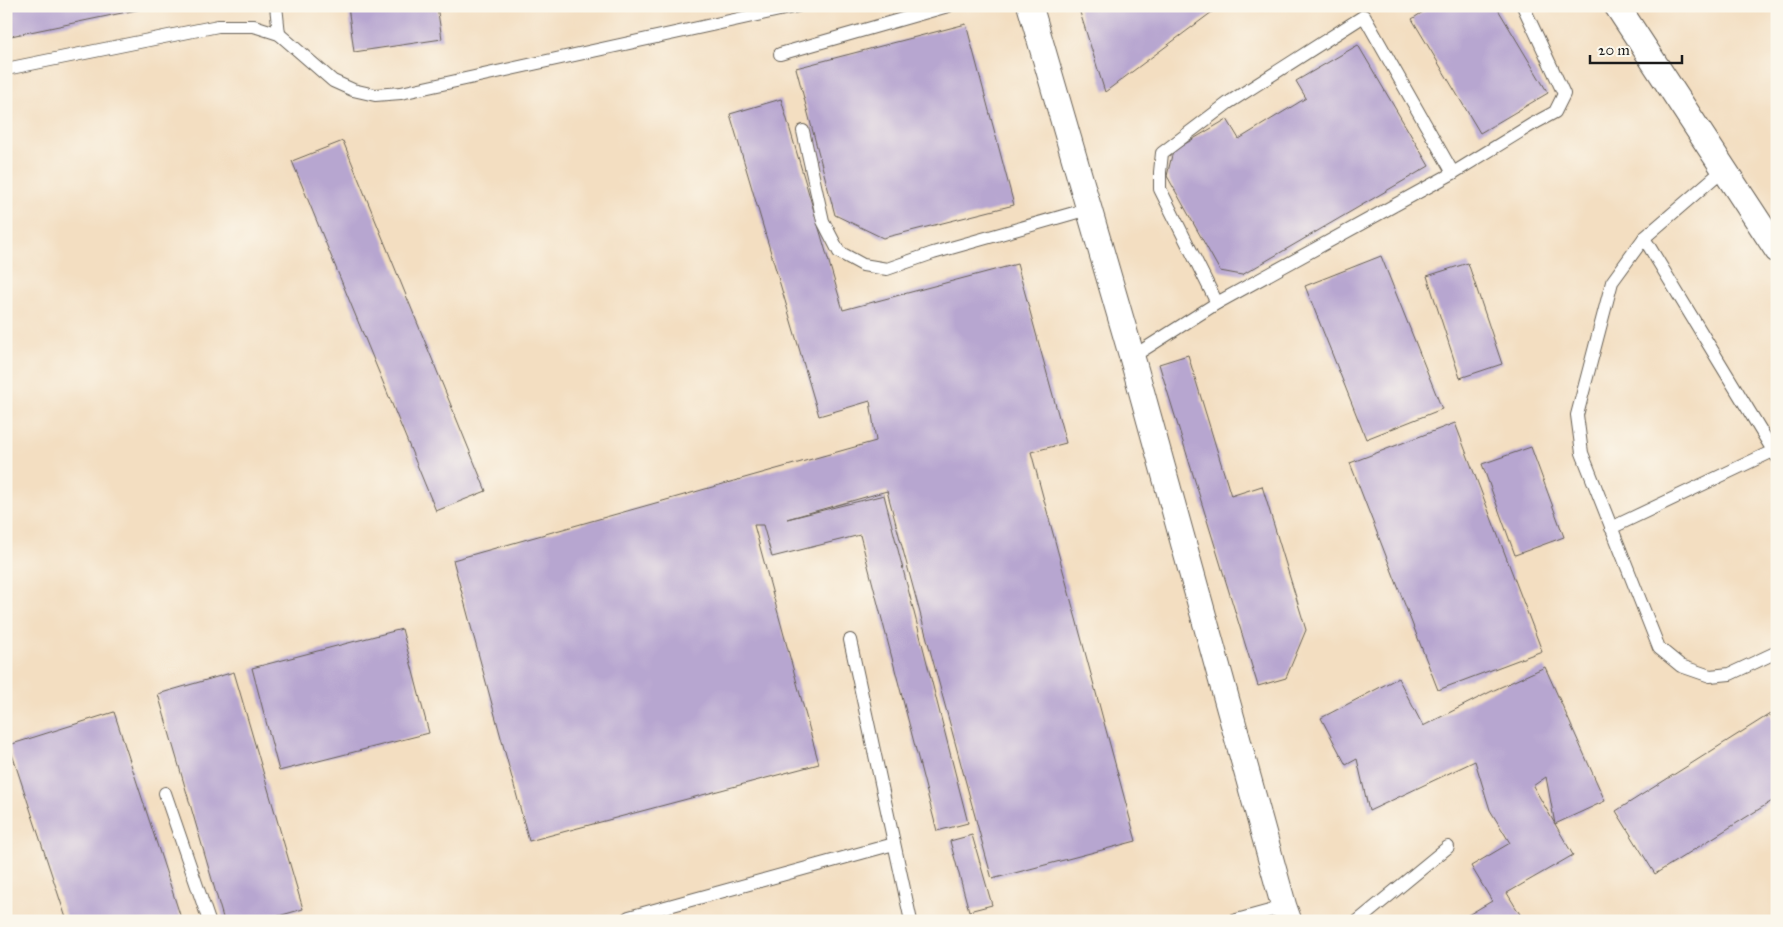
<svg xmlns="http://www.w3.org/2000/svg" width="1783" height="927" font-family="'IM FELL Great Primer',serif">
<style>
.building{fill:#b7a6d0}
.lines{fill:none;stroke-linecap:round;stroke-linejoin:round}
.lane-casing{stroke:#676056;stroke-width:14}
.street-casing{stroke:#676056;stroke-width:27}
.lane{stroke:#fff;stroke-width:12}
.street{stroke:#fff;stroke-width:25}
</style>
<rect width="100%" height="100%" fill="#fbf7ec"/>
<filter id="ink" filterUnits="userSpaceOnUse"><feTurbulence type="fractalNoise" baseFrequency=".02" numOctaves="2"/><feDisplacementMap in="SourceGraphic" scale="10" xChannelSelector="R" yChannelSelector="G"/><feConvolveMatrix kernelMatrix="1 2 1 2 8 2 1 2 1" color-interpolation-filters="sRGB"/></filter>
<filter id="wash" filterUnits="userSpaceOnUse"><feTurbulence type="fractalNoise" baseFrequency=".0096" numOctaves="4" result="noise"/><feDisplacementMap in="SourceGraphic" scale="20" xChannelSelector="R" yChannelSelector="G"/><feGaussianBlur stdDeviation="1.12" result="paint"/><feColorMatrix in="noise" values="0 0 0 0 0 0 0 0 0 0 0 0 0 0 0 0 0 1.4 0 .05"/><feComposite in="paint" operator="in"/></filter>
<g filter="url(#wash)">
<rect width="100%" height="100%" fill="#f3dec1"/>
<g id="blocks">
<g class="building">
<path d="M6,6h145v1l-145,30z"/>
<path d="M348,6h89l5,33 -88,13z"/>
<path d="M1078,6h136l2,3 -111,83z"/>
<path d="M1432,6h64l52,87 -68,40 -68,-114z"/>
<path d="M966,24l48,181 -131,33 -48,-23 -39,-147z"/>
<path d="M1358,45l71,121 -187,109 -22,-4 -53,-95 6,-25 54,-32 12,20 67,-41 -10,-17z"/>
<path d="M781,99l62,211 174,-46 49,179 -35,9 105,389 -144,38 -105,-388 -100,28 97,-24 84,328 -31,8 -77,-296 -88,22 -9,-32h-9l65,239 -290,77 -76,-281 423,-119 -6,-40 -51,15 -89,-302z"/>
<path d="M343,141l143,350 -50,20 -144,-350z"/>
<path d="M1381,256l61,153 -76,30 -61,-153z"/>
<path d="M1468,263l34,101 -42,14 -33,-102z"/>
<path d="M1188,355l43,141 31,-10 44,144 -20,48 -28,8 -99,-322z"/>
<path d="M1455,423l87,228 -104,39 -88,-227z"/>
<path d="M1531,447l33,90 -49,18 -33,-91z"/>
<path d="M402,629l27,104 -150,38 -27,-103z"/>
<path d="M1545,667l60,134 -50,23 -9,-47 -13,9 40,69 -66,38 17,28h-66l34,-20 -21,-35 39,-23 -20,-33 -15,-49 -106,50 -12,-52 -11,6 -25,-47 77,-40 25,48 69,-35z"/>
<path d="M234,672l69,237 -42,12h-37l-66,-227z"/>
<path d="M114,712l68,209h-115l-58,-176z"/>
<path d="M1770,714l7,11v73l-122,76 -39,-63z"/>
<path d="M972,835l20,70 -23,6 -19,-70z"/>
</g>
</g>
</g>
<g filter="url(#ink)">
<use href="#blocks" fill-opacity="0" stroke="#676056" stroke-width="1"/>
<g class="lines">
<g class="lane-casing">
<g id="lane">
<path d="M276,6l3,28"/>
<path d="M780,54l168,-48"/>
<path d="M6,69l212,-43h36l25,8 54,47 20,9 22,5 26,-2 397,-87"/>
<path d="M803,131l20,90 16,31 24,13 24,4 46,-16 155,-44"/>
<path d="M1724,169l-80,69 -32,44 -35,133 5,38 77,195 22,18 29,10 20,-2 47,-22"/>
<path d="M1644,238l133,219"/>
<path d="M1217,303l-57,-114v-17l2,-19 66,-50 136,-87 89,157"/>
<path d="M1132,357l85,-54 236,-130 78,-48 24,-13 9,-18 -41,-88"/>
<path d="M1611,528l162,-77"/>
<path d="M850,640l61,281"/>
<path d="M165,793l44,128"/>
<path d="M624,921l5,-4 265,-73"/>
<path d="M1233,921l51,-14"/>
<path d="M1358,921l90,-74"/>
</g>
</g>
<g class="street-casing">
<g id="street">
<path d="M1030,6l102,351 152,550 5,14"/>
<path d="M1617,6l160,244"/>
</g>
</g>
<use href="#lane" class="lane"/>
<use href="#street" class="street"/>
</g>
</g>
<rect width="1783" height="927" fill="none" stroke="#fbf7ec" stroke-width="25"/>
<path d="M1590 55v8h92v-8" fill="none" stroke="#1c1c1c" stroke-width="2.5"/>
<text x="1598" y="55" font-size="15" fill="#1c1c1c" stroke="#fbf7ec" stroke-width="4" paint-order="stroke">20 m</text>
</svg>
